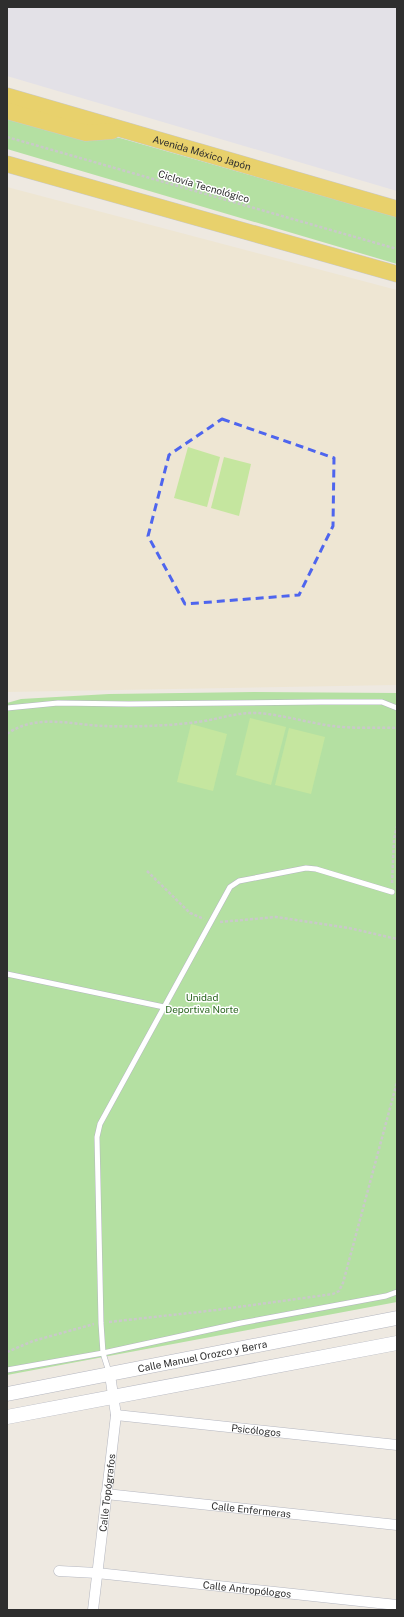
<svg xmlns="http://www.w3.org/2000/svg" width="404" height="1617" font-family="'Public Sans',sans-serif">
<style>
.industrial{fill:#e3e1e7}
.education{fill:#eee6d3}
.green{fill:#b4e0a2}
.pitch{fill:#c5e69f}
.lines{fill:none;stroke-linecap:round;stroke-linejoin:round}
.lane-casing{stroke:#b5b7c0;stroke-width:6}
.street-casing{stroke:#b5b7c0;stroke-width:11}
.secondary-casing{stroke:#b5b7c0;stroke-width:15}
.primary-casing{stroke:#c9c9c9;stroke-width:17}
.path{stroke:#c9c9c9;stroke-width:2.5;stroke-dasharray:3 2;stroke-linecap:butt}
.lane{stroke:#fff;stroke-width:5}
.street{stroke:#fff;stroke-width:10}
.secondary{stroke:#fff;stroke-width:14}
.primary{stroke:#e8d16c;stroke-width:16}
.marked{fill:none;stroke:#4e65ee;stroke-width:3;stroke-dasharray:8 5;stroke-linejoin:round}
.labels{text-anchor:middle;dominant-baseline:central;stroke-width:3;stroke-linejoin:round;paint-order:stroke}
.street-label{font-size:10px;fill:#2e2e2e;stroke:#fff}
.park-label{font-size:10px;fill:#2c6821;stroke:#fff}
</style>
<rect width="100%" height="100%" fill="#eee9e1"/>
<path class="industrial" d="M7,7h390v184l-390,-115z"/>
<path class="education" d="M7,187l390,103v395l-390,7z"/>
<g class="green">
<path d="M7,111l72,20 41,7 277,79v47l-390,-115z"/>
<path d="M254,692l143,1v609l-390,73v-672l14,-4 88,-5z"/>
</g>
<g class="pitch">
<path d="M188,447l32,10 -13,50 -33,-9z"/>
<path d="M224,457l27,7 -12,52 -28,-8z"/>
<path d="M250,718l36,9 -15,58 -35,-10z"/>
<path d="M191,724l36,10 -14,57 -36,-9z"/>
<path d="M289,728l36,9 -14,57 -36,-9z"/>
</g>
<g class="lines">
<g class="lane-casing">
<g id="lane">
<path d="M7,708l51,-5 71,1 192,-2h61l15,6"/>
<path d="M7,974l157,33"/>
<path d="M7,1370l96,-17 138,-30 145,-27 11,-4"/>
<path d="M109,1372l-6,-19 -2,-30 -4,-186 3,-13 130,-237 9,-6 67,-13 10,1 76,23"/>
</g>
</g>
<g class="street-casing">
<g id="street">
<path id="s1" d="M116,1415l281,30"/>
<path id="s2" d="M106,1494l291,31"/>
<path id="s3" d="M59,1571l38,2 300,32"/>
<path id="s4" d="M93,1610l23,-195 -6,-40"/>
</g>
</g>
<g class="secondary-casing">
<g id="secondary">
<path id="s5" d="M7,1394l390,-76"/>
<path d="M7,1417l390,-74"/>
</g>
</g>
<g class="primary-casing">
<g id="primary">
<path id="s6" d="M7,96l390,113"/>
<path d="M7,111l79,22 26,-2"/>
<path d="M7,164l390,110"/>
</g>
</g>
<g class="path">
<path d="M7,137l390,112"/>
<path d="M7,734c29,-21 65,-9 97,-8 31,1 64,0 94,-4 22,-3 38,-10 60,-9 25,2 51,10 75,13 21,3 43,1 64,2"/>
<path d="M147,871l43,42 14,6"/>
<path d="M392,883l2,-44 3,-13"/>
<path d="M220,922l56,-5 73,11 48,11"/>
<path d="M109,1322l107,-12 117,-16 6,-3 4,-8 54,-201"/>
<path d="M7,1352l26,-11 61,-17"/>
</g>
<use href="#lane" class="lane"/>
<use href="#street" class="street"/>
<use href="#secondary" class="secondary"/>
<use href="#primary" class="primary"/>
</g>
<path class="marked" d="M222,419l112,39 -1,68 -34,69 -114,9 -37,-68 21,-81z"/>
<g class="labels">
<g class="street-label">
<text stroke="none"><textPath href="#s6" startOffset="203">Avenida México Japón</textPath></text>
<text transform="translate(204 186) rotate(16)">Ciclovía Tecnológico</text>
<text stroke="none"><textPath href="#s5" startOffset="199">Calle Manuel Orozco y Berra</textPath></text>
<text stroke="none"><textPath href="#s1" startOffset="141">Psicólogos</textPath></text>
<text stroke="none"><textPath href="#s4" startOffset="118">Calle Topógrafos</textPath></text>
<text stroke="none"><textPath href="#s2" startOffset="146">Calle Enfermeras</textPath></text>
<text stroke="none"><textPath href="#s3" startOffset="189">Calle Antropólogos</textPath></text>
</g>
<g class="park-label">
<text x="202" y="997">Unidad<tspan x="202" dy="12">Deportiva Norte</tspan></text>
</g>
</g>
<rect width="404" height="1617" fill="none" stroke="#2e2e2e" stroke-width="16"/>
</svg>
